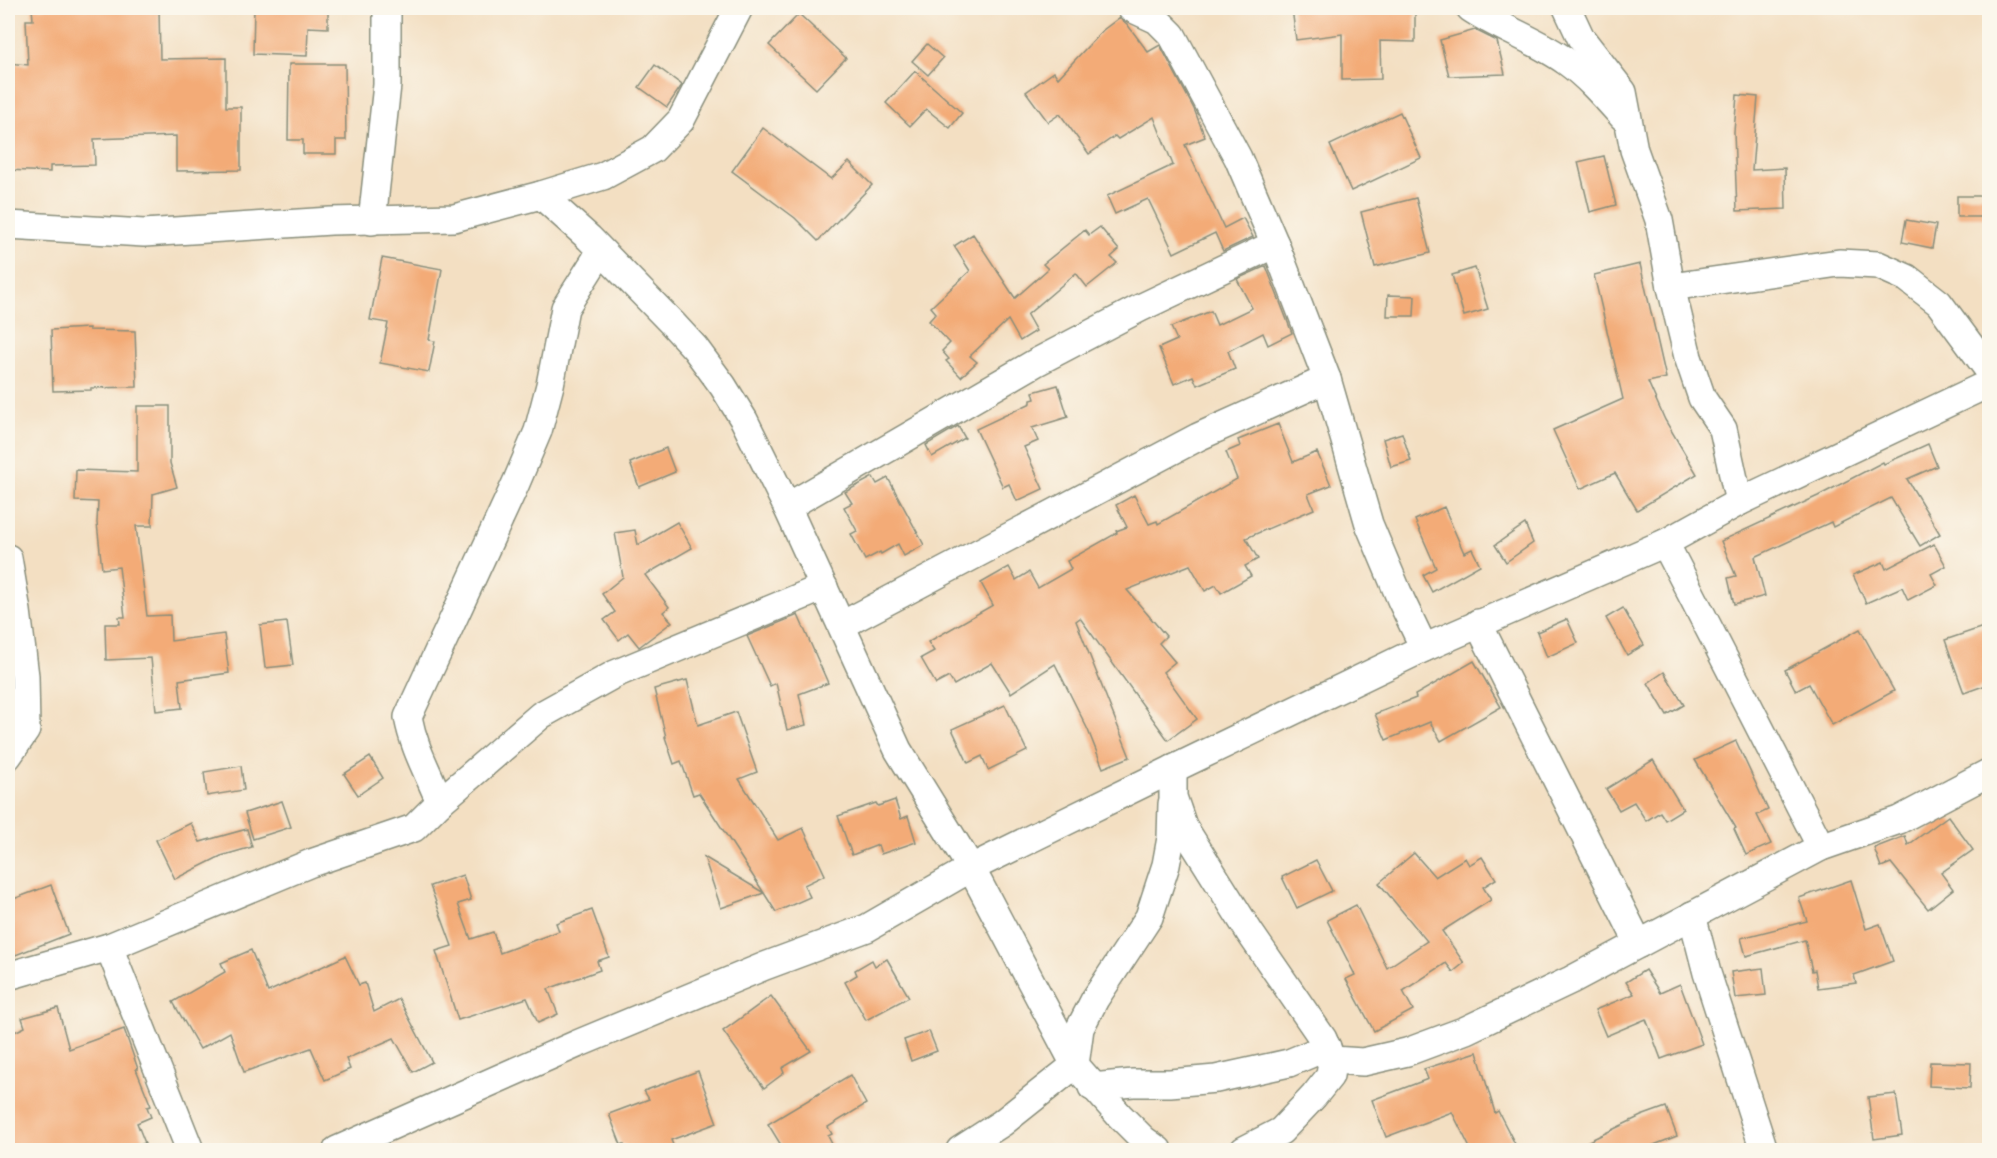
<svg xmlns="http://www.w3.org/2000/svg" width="1997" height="1158" font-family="'Gentium Book Plus',serif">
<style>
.building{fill:#f3ab77}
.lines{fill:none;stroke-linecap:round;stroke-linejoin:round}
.minor-casing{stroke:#898e7b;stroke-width:30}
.minor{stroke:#fff;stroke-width:27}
</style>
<rect width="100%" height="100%" fill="#fbf7ec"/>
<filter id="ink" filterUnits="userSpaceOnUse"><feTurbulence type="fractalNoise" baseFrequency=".0167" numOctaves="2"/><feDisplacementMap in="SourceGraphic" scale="12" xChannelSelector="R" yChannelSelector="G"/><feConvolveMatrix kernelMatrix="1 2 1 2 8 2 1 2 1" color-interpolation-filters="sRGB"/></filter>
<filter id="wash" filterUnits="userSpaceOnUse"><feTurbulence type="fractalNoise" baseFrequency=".008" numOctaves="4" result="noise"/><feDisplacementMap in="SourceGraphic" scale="24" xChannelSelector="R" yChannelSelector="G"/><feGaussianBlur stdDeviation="1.35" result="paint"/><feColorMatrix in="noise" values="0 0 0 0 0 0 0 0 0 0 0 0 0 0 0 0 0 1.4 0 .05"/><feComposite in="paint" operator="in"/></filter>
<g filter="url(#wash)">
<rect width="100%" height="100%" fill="#f3dfc2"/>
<g id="blocks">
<g class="building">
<path d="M32,8h127l1,51 66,-1v49h15v63l-65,1v-35l-82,3 1,26 -45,1v6l-42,-2v-107l20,2 -2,-45h7z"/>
<path d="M254,8h74v20l-20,-1 -1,29 -54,-2z"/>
<path d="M1292,8h123v34l-35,-1 1,38 -39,1v-46l-46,6z"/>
<path d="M799,14l47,44 -30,31 -47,-44z"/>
<path d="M1119,18l8,6 21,28 12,-7 34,64 11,28 -20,8 39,83 19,-10 10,19 -30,14 -8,-18 -41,20 -26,-54 -33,15 -8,-18 66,-31 -19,-48 -36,22 -3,-3 -26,18 -29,-40 -12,8 -22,-30 28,-20 4,6 45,-48z"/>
<path d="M1475,30l22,11 8,33 -56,2 -9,-36z"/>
<path d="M927,44l16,14 -15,17 -16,-14z"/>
<path d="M289,64h56l1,76h-10v14h-33v-14h-15z"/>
<path d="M655,65l27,20 -15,22 -28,-20z"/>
<path d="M915,71l47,42 -12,15 -24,-19 -16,17 -24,-23z"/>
<path d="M1737,95l21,2 -6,73 33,-2 1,41 -49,2 -3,-79z"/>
<path d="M1400,112l21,46 -70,33 -21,-46z"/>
<path d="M763,128l68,51 18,-17 23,23 -54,56 -23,-23 -63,-47z"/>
<path d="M1604,156l12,49 -26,7 -12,-50z"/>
<path d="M1957,196h28l-1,21h-27z"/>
<path d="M1416,198l14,55 -55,14 -14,-55z"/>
<path d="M1906,220l30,5 -4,23 -30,-6z"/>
<path d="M1100,227l19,23 -8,7 6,6 -30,24 -11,-14 -49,42 9,16 -16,10 -12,-21 -38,36 7,6 -16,15 -15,-16 3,-2 -7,-8 8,-8 -21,-22 7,-8 -5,-6 39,-36 -16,-25 19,-12 42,64 33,-29 -5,-5 42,-34 4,5z"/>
<path d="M382,258l60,11 -13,71 6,1 -6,31 -49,-9 8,-40 -18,-3z"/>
<path d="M1640,264l26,114 -18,4 17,38 32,54 -60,36 -22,-37 -35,16 -27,-59 70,-31 -29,-124z"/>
<path d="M1266,266l26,67 -24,12 -5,-12 -35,18 7,18 -38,16 -4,-9 -19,8 -15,-36 18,-8 -6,-13 40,-16 6,14 35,-17 -15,-29z"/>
<path d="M1475,268l13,41 -24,7 -12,-41z"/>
<path d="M1388,295l27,1 -1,20h-27z"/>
<path d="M89,328v2l46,1 2,56 -46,1v2l-38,1 -2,-61z"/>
<path d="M1058,385l10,32 -36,11 6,13 -14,6 19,42 -26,12 -8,-17 -6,3 -27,-58 55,-26v-3l4,-1 -2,-7z"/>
<path d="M137,406h33v57l7,24 -24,7 -1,32h-16l11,90 23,-1 1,26 53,-7 5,39 -50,7 3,28 -26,3 -5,-53 -45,2 -1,-36h15l-1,-7h6l-6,-50 -17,2 -5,-46 1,-21 -23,-1 1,-31 61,2z"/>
<path d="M1278,424l15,38 24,-10 14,33 -23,9 6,15 -68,29 12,21 -13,7 6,10 -30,17 -5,-8 -11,6 -15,-26 -63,25 39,46 -7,7 16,19 -12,10 34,47 -29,21 -88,-122 -4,3 54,136 -27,11 -15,-38 -33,-66 -44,29 -19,-30 -38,22 -5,-8 -13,7 -15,-26 13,-7 -6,-9 65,-37 -12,-22 28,-16 7,13 13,-8 9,16 33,-19 -4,-8 50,-28 -1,-2 11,-4 -11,-22 18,-10 15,29 8,-3 1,3 79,-45 -11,-27 14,-6 -2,-6z"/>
<path d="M958,426l7,12 -33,19 -6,-12z"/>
<path d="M1402,433l9,28 -20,6 -8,-28z"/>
<path d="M1928,444l9,22 -30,13 33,55 -20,12 -29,-48 -58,29 -2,-5 -76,35 10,39 -31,8 -6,-26 8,-2 -15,-35 97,-45 65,-34 1,2z"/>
<path d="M666,448l9,24 -36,15 -9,-24z"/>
<path d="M873,477l4,7 11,-6 36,67 -20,11 -6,-12 -17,10 -1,-2 -15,8 -14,-26 6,-3 -13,-24 8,-4 -7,-11z"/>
<path d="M1444,507l20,46 8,-4 8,16 -48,27 -9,-17 13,-7 -21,-48z"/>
<path d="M677,522l15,26 -47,27 24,32 -6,5 9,10 -33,25 -11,-14 -9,7 -15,-20 11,-8 -13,-18 21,-17 -8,-44 20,-3 3,15z"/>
<path d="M1525,524l8,19 -27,19 -11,-17z"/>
<path d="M1934,544l12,22 -15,8 6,11 -29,15 -6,-13 -36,16 -13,-28 30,-13 3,7z"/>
<path d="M1623,608l21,37 -17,10 -21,-37z"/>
<path d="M798,615l30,68 -29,11 7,31 -19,5 -11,-47 -6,3 -23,-50z"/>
<path d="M1567,619l11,24 -31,14 -10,-25z"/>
<path d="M287,622l6,43 -28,3 -5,-43z"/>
<path d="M1989,625v59l-25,9 -19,-53z"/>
<path d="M1860,629l34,62 -62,34 -23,-41 -13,7 -11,-21z"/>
<path d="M1474,661l27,46 -60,34 -11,-19 -44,18 -11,-26 41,-16 -1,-3z"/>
<path d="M1664,672l20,33 -17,10 -19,-32z"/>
<path d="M687,680l11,45 38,-13 21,60 -18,7 39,61 25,-12 22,47 -21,10 6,12 -34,15 -12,-19 -43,15 -17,-51 60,36 -65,-100 -6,2 -12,-34 -7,3 -9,-27h1l-12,-48z"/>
<path d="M1005,705l22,46 -39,19 -6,-14 -14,7 -16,-34z"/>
<path d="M1736,741l32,69 -11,5 14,29 -25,11 -12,-26 2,-1 -41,-68z"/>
<path d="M370,757l13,21 -25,17 -14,-21z"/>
<path d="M1653,760l30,49 -18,11 -5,-8 -14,9 -12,-19 -15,8 -13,-21z"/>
<path d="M241,766l3,24 -37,6 -3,-24z"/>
<path d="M895,800l6,19 7,-3 8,26 -35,12 -3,-9 -26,10 -14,-39 38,-13 2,3z"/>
<path d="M282,801l9,26 -38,12 -8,-26z"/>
<path d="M1948,816l25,34 -32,23 12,16 -25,20 -37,-46 -10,4 -7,-19 31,-12 3,9z"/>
<path d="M191,823l9,19 47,-13 5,18 -31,9 -46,23 -19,-39z"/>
<path d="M1414,853l21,24 30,-19 4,7 13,-8 14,22 -13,8 8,13 -49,31 22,32 -11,9 -7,-9 -43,28 10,19 -39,21 -28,-52 9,-4 -28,-55 29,-15 31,63 40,-27 -48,-58z"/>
<path d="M1316,860l16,31 -35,17 -15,-31z"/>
<path d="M463,875l8,25 -13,4 13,35 22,-7 7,21 59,-22 -3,-8 36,-13 17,47 -12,4 3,9 -52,19 10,25 -20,9 -11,-25 -69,22 -22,-69 16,-5 -22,-60z"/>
<path d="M1851,880l15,49 14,-5 13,37 -39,14 2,8 -38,5 -3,-18 -3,1 -7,-31 -59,16 -5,-18 66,-17 -8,-23z"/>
<path d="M51,885l18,49 -61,24v-57z"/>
<path d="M251,950l17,42 77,-36 14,29 6,-2 9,29 25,-13 33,63 -19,10 -19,-34 -48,21 4,10 -25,11 -14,-32 -67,24 -14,-40 -30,17 -27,-47 52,-30 -4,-9z"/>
<path d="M887,959l22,38 -43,23 -21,-38 12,-7 -2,-5 17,-10 3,6z"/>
<path d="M1763,968l3,27 -31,3 -4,-26z"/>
<path d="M1645,970l15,23 20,-9 22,60 -41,15 -15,-40 -40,17 -11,-26 39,-16 -8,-12z"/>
<path d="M771,996l40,55 -29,17 2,5 -20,15 -41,-57z"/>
<path d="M58,1008l11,41 55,-20 14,40h-2l15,37 -4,1 4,10 -14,6 8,20 -17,7h-120v-115l17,-8 -3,-9z"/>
<path d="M929,1031l8,20 -26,10 -7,-21z"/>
<path d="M1477,1052l18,61 3,-2 17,33 -13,6h-31l-19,-38 -66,25 -14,-37 56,-21 -4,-10z"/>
<path d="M1930,1062l41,1 -1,25 -41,-2z"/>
<path d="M698,1071l19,52 -46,17 4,10h-49l-2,-6 -3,1 -12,-31 40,-15 -5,-8z"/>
<path d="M850,1075l16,29 -38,23 4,7 -4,2 7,14h-51l-16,-26z"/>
<path d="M1896,1094l6,41 -28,4 -6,-42z"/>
<path d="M1666,1107l11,29 -36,14h-71l71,-34z"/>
</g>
</g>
</g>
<g filter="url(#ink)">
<use href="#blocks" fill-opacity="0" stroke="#898e7b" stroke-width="1.5"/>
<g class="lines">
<g class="minor-casing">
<g id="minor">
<path d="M1131,8l26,12 15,15 66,123 37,86 52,135 42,145 32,76 23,48"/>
<path d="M1470,8c31,21 67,32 97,54 21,15 39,36 56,55"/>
<path d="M1567,8l14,30 42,54 11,58 25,70 12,67 17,70 14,41 21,31 16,73"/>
<path d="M541,195l48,43 83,85 23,25 28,38 21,34 43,87 111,243 73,118 104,197 44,50 25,25 14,10"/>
<path d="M372,221l15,-136v-77"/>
<path d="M8,225l136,8 187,-12 123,-3 87,-23 62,-19 50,-27 28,-29 58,-112"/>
<path d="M1671,287l168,-24 39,2 29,13 32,25 51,69"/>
<path d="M787,507l248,-144 105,-55 135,-64"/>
<path d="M1665,543l156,304"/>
<path d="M8,558l9,53 8,65 1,54 -18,26"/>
<path d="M1478,623l161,321"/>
<path d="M842,625l356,-188 129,-58"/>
<path d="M1173,769v28l10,29 67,107 73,106 9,21 -2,16 -16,20 -33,35 -37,19"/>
<path d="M440,802c-12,-30 -26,-53 -32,-85l108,-234 22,-52 12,-46 15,-77 36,-57"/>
<path d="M1692,915l15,58 57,177"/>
<path d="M109,947l81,203"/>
<path d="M8,976l101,-29 202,-84 103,-35 26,-26 101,-87 74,-41 209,-87"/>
<path d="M1332,1060l31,2 44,-10 59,-22 105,-50 250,-133 78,-27 91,-48"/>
<path d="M1092,1087l41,-4h37l46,-4 73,-16 38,-16"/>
<path d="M337,1150l240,-106 188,-78 102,-38 104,-60 202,-99 251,-121 241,-105 74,-41 251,-119"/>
<path d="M960,1150l42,-27 73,-58 5,-37 15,-29 54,-82 17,-52 5,-27 1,-34"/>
</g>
</g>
<use href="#minor" class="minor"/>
</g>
</g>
<rect width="1997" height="1158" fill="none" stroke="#fbf7ec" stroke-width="30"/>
</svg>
